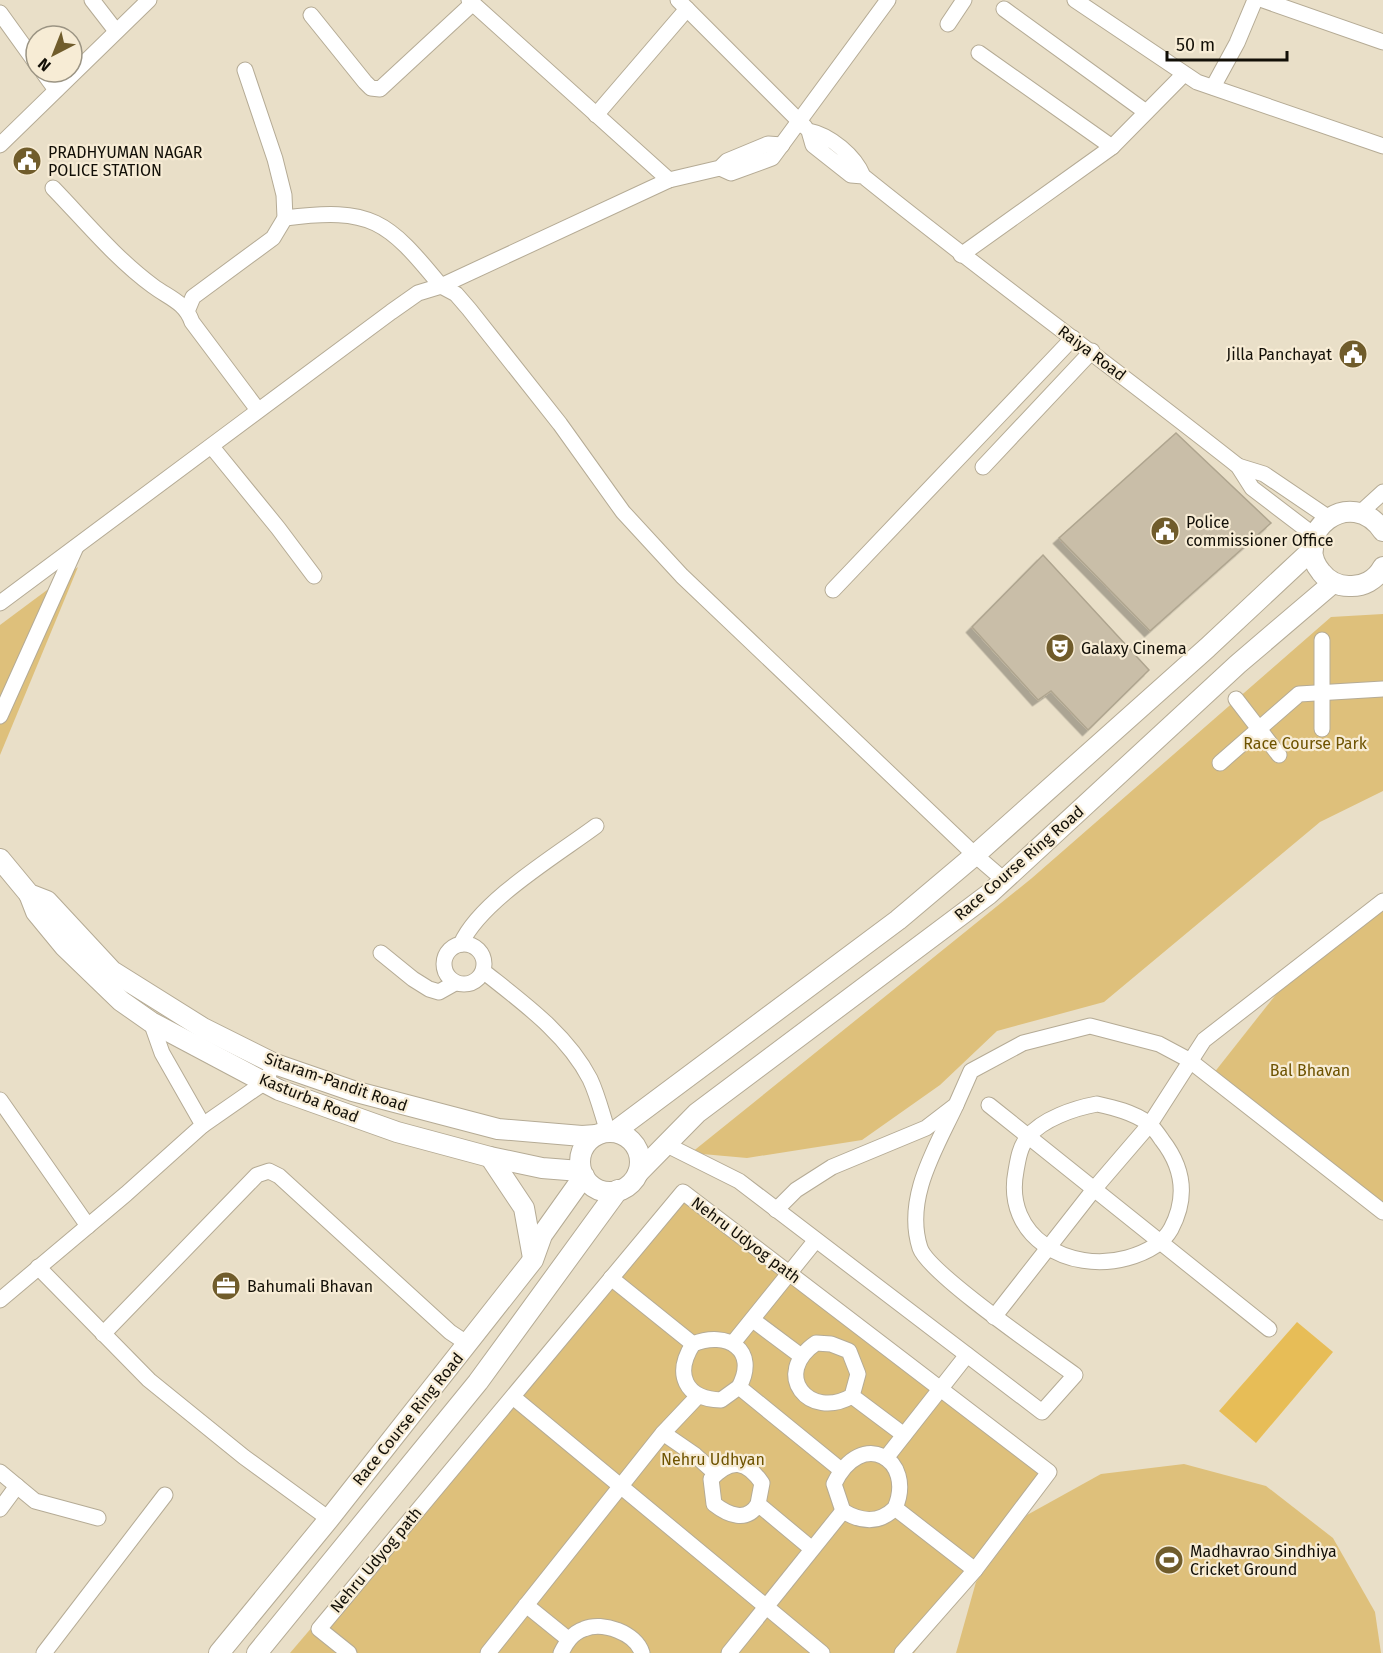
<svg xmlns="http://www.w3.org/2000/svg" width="1383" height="1653" font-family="'Fira Sans',sans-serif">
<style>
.green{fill:#dec07b}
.water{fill:#e7bd57}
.building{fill:#c9bea8;stroke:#afa58f;stroke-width:1.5;filter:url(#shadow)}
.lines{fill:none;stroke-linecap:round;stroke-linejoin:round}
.minor-casing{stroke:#b5ab95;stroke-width:17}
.major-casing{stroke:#b5ab95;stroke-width:22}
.minor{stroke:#fff;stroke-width:15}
.major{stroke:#fff;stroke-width:20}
.labels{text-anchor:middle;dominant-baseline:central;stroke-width:4.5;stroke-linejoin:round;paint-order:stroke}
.poi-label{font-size:16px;fill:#120f07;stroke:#f7ecd5;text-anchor:start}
.street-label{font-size:16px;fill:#120f07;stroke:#f7ecd5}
.park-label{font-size:16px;fill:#6e5300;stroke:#f7ecd5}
</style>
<defs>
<filter id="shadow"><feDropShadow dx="-5.5" dy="5.5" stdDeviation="0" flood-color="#0004"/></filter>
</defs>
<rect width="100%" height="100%" fill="#e9dfc8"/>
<g class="green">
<path d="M78,567l-78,188v-130z"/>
<path d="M1383,614v177l-63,31 -216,180 -107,29 -57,54 -78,55 -115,18 -56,-5 341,-275 299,-261z"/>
<path d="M1383,901v319l-177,-137 90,-114z"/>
<path d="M683,1192l366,280 -135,181h-624z"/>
<path d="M1184,1464l82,22 67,52 42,74 6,41h-425l20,-71 51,-67 74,-41z"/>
</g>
<path class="water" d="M1297,1322l36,30 -77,91 -37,-32z"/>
<g class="building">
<path d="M1176,433l95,90 -121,108 -91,-93z"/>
<path d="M1043,555l106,115 -61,60 -37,-39 -13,9 -66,-73z"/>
</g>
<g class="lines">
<g class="minor-casing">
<g id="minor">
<path d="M92,0l24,31"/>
<path d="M469,0l200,180"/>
<path d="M678,0l127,127"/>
<path d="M1075,0l122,82 186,64"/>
<path d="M1263,0l120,42"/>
<path d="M1004,9l142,103"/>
<path d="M0,13l36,50"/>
<path d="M311,15l54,67 6,6 9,1 93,-86"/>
<path d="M948,24l16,-24"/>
<path d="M979,53l133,94"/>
<path d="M43,72l13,18"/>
<path d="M1213,87l24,-44 18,-43"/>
<path d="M596,115l91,-106"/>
<path d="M0,145l149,-145"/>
<path d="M720,168l11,5 41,-15 116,-158"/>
<path d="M863,176l-12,-1 -38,-30 -4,-14c21,4 46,25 54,45 123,99 251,192 375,290l14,22 63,48"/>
<path d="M53,188c32,33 63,71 100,98 16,12 32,16 39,36l66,88"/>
<path d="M285,218c87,-11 102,2 156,68l228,-106 51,-12 7,-7 41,-17 14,1"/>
<path d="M961,255l151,-108 72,-73"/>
<path d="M188,309l5,-12 80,-59 12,-20 -1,-23 -9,-36 -30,-89"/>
<path d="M212,447l66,81 36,48"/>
<path d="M1238,466l26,8 65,44"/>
<path d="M983,467l109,-116"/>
<path d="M1360,513l23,-21"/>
<path d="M833,590l240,-252"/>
<path d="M0,603l391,-291 27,-19 23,-7 15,8 13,15 91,115 63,88 59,64 293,279 29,25"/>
<path d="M1236,699l43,56"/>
<path d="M0,716l76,-169"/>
<path d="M1322,729v-89"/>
<path d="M1220,763l79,-69 84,-5"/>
<circle cx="464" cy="964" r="20"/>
<path d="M461,944c19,-43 96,-89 135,-118"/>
<path d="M381,953l32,26 16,10 10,3 16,-9"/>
<path d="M483,971c39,31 84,63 107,108 8,17 12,35 18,53"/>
<path d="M0,1100l88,126"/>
<path d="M1097,1104c18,4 35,8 51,19 5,4 10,11 14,17 21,27 26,57 9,89 -9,16 -26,24 -44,29 -58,16 -124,-21 -111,-87 2,-12 4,-25 12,-34 14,-18 47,-29 69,-33z"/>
<path d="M989,1105l280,224"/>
<path d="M203,1125l62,-43 4,-8"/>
<path d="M667,1145l72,36 303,231 33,-37c-27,-20 -146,-101 -155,-127 -16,-50 16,-100 36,-143"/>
<path d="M776,1210l20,-20 36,-23 94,-39 30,-23 15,-34 52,-28 67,-17 69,18 30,16 194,152"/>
<path d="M38,1267l111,113 95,77 85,62"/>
<path d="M611,1278l82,66"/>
<path d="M0,1300l126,-106 77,-69 -41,-72 -11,-31"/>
<path d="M994,1317l101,-129 55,-64 54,-84 179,-139"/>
<path d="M753,1320l48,36"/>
<path d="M103,1334l154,-159 12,-4 10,5 171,156 18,12"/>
<path d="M733,1343l83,-103"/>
<path d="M739,1387c20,-37 -12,-57 -46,-43 -19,30 -8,55 28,56l18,-13 102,83"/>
<path d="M852,1396c-43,25 -81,-22 -36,-53l15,1 18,7 9,23 -6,22 52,39"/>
<path d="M513,1397l309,256"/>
<path d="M663,1433l32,22 21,19"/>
<path d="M886,1458l81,-103"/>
<path d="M0,1472l35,29 63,17"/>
<path d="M758,1504l4,-21c-16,-23 -31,-25 -51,-4l3,25c14,11 33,19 44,0l54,45"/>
<path d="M895,1508c21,-49 -34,-81 -61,-24l9,27c18,11 36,13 52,-3l80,62"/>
<path d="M0,1509l17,-23"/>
<path d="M526,1605l42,34"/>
<path d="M44,1653l121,-158"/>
<path d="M349,1653l-30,-24 364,-437 366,280 -74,98 -73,83"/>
<path d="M488,1653l175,-220 35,-37"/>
<path d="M561,1653c5,-10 11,-20 23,-24 19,-8 52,4 58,24"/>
<path d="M729,1653l114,-142"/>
</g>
</g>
<g class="major-casing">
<g id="major">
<path d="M1383,531c-32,-47 -94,2 -62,41 7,9 17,14 28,14 14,1 27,-6 34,-19"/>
<path d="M0,859l29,35 18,7 65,70 91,57 72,36 78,27 145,38 84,7 14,-1"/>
<path d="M29,894l7,18 28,34 57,55 30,21 128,68 118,42 93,25 52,11 38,3"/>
<path d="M614,1132l284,-212 77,-65 232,-207 106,-99"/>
<circle cx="610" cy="1162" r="30"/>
<path d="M490,1157l34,51 9,50"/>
<path d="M638,1173l59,-60 292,-219 249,-230 95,-81"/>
<path d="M219,1653l110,-134 204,-259 9,-25 42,-59"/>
<path d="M257,1653l221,-271 140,-192"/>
</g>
</g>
<use href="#minor" class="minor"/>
<use href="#major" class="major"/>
</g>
<defs>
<g id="civic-disc" transform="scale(1.5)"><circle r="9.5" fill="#705c2b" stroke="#f7ecd5"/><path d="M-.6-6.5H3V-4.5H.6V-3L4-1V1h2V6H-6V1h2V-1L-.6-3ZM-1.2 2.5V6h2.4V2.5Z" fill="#fff"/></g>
<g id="theatre-disc" transform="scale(1.5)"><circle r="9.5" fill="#705c2b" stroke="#f7ecd5"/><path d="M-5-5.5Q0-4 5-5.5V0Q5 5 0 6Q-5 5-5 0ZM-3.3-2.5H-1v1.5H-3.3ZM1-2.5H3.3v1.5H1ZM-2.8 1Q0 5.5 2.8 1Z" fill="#fff"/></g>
<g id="office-disc" transform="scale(1.5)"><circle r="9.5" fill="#705c2b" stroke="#f7ecd5"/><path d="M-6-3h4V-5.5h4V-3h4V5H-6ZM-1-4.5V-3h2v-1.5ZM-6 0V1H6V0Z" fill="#fff"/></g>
<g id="stadium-disc" transform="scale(1.5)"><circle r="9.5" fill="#705c2b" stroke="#f7ecd5"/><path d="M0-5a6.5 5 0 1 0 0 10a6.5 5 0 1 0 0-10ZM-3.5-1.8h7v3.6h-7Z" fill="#fff"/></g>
</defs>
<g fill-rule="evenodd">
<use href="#civic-disc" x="27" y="161"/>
<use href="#civic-disc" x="1353" y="354"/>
<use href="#civic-disc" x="1165" y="531"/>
<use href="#theatre-disc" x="1060" y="648"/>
<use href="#office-disc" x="226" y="1286"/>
<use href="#stadium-disc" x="1169" y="1560"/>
</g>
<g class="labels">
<g class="poi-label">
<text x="48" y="152">PRADHYUMAN NAGAR<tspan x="48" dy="18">POLICE STATION</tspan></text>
<text x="1332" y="354" text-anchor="end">Jilla Panchayat</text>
<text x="1186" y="522">Police<tspan x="1186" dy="18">commissioner Office</tspan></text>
<text x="1081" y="648">Galaxy Cinema</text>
<text x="247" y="1286">Bahumali Bhavan</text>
<text x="1190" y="1551">Madhavrao Sindhiya<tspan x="1190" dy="18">Cricket Ground</tspan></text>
</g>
<g class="street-label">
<text transform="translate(1092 353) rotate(37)">Raiya Road</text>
<text transform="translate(1019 863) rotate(-41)">Race Course Ring Road</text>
<text transform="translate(336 1082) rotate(19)">Sitaram-Pandit Road</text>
<text transform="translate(309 1098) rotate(22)">Kasturba Road</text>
<text transform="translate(746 1240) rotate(37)">Nehru Udyog path</text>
<text transform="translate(408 1419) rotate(-51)">Race Course Ring Road</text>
<text transform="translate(376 1560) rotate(-50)">Nehru Udyog path</text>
</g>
<g class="park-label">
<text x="1305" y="743">Race Course Park</text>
<text x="1310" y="1070">Bal Bhavan</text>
<text x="713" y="1459">Nehru Udhyan</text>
</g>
</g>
<g transform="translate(54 54) rotate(222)"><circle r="28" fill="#f7ecd5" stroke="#9b9483" stroke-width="1.5"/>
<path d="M0-4.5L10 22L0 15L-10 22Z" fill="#705c2b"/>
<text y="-9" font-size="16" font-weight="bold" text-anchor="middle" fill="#120f07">N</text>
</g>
<path d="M1167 51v9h120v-9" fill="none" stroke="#120f07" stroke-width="3"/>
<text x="1176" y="51" font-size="18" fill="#120f07" stroke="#f7ecd5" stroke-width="4.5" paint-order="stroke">50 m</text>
</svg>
